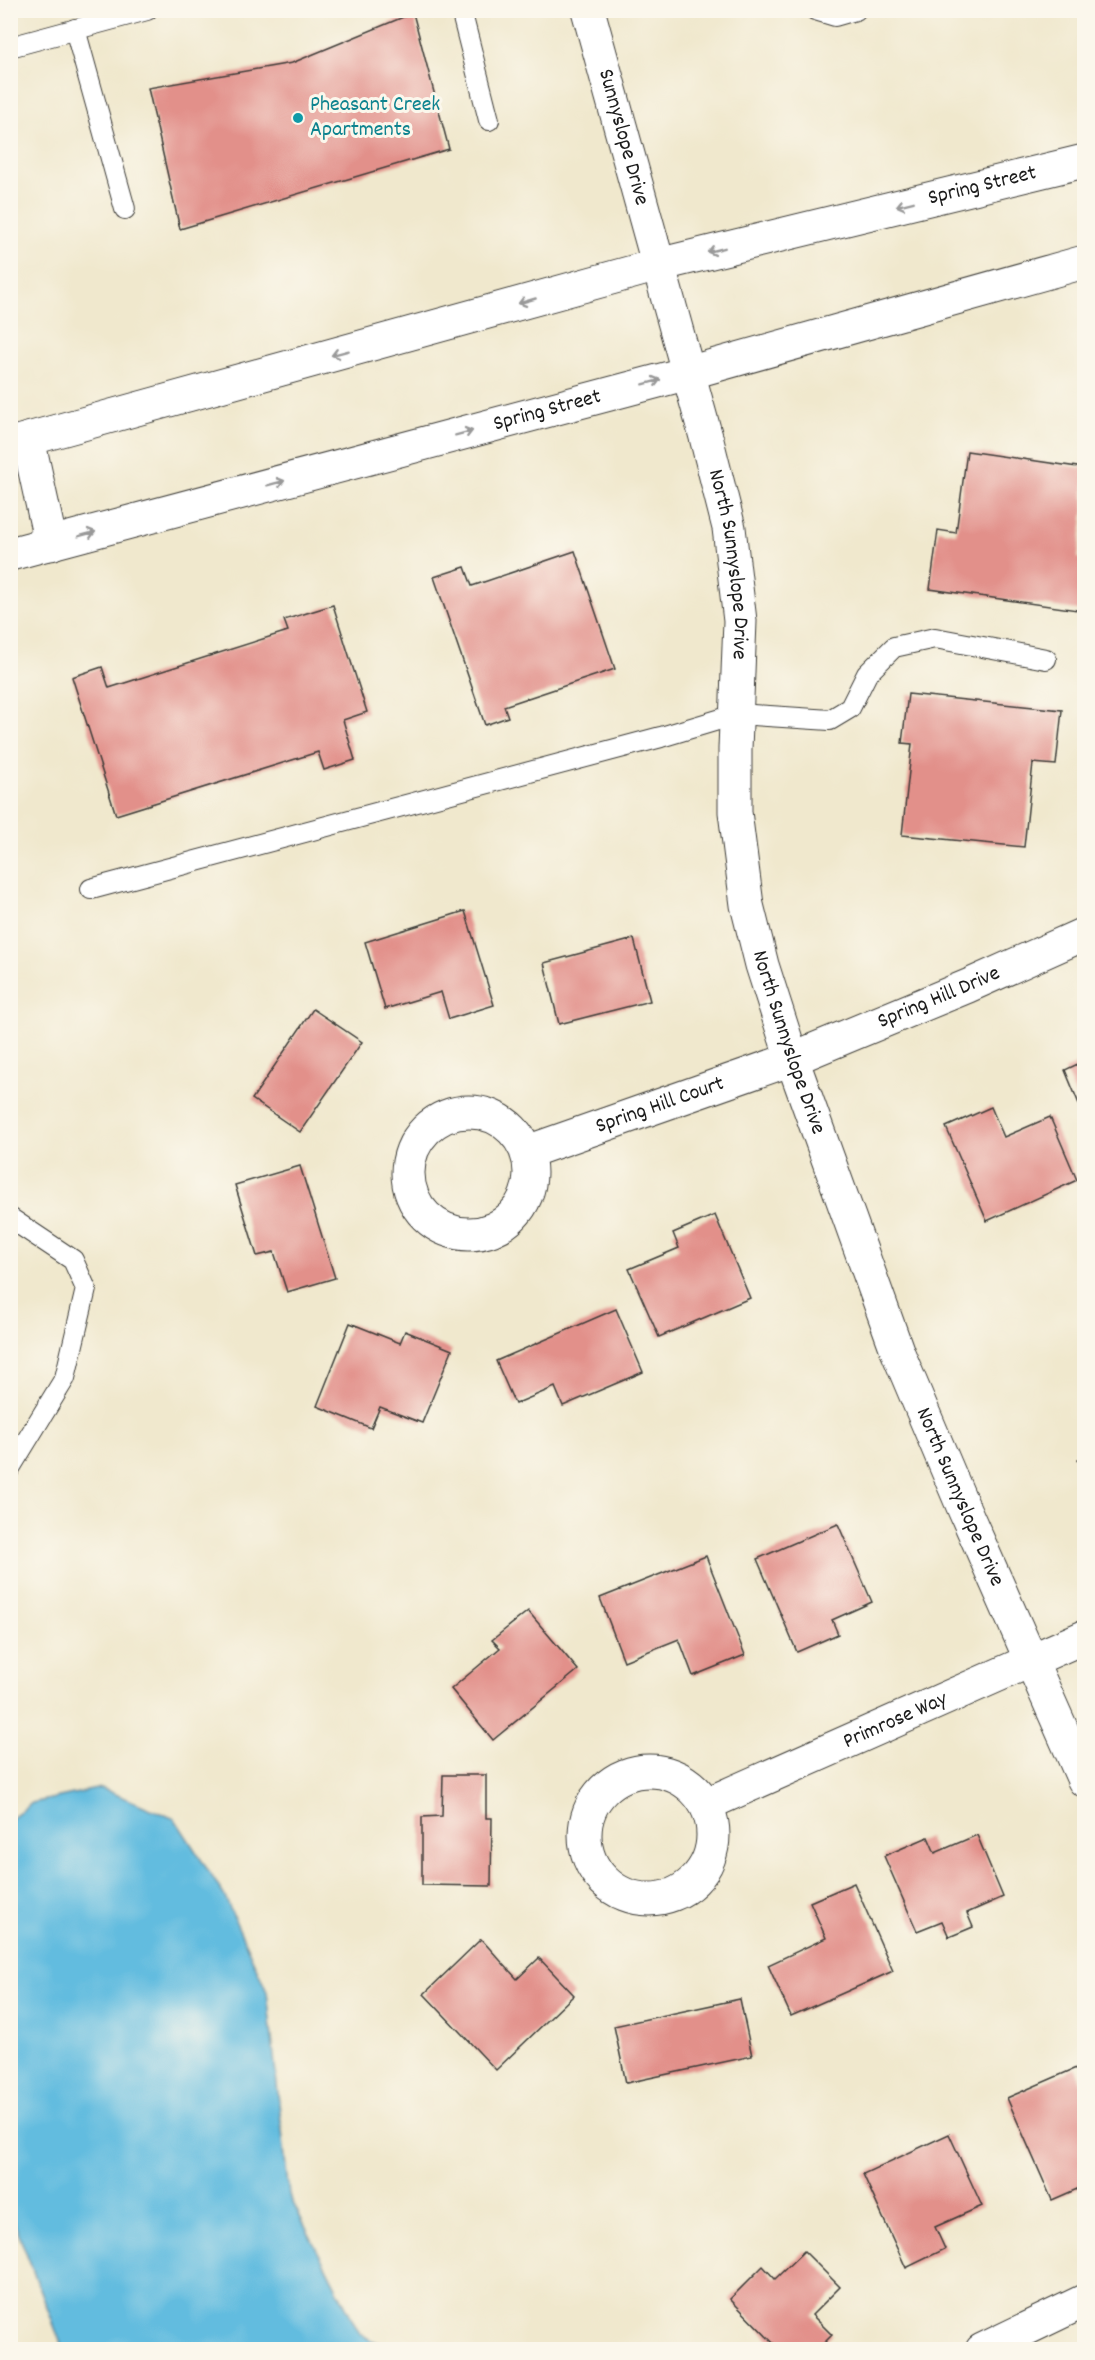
<svg xmlns="http://www.w3.org/2000/svg" width="1095" height="2360" font-family="Dekko,sans-serif">
<style>
.water{fill:#62bcdf;stroke:#3f6c7e;stroke-width:1.5}
.building{fill:#e2908a}
.lines{fill:none;stroke-linecap:round;stroke-linejoin:round}
.service-casing{stroke:#3c3b37;stroke-width:22}
.minor-casing{stroke:#3c3b37;stroke-width:35}
.secondary-casing{stroke:#3c3b37;stroke-width:35}
.service{stroke:#fff;stroke-width:20}
.minor{stroke:#fff;stroke-width:33}
.secondary{stroke:#fff;stroke-width:33}
.oneway{stroke:#999}
.culture-dot{fill:#0f9aa8;stroke:#fbf7ec;stroke-width:2}
.labels{text-anchor:middle;dominant-baseline:central;stroke-width:6;stroke-linejoin:round;paint-order:stroke}
.culture-label{font-size:22px;fill:#0d838f;stroke:#fbf7ec;text-anchor:start}
.street-label{font-size:22px;fill:#1c1c1c;stroke:#fbf7ec}
</style>
<rect width="100%" height="100%" fill="#fbf7ec"/>
<filter id="ink" filterUnits="userSpaceOnUse"><feTurbulence type="fractalNoise" baseFrequency=".0167" numOctaves="2"/><feDisplacementMap in="SourceGraphic" scale="12" xChannelSelector="R" yChannelSelector="G"/><feConvolveMatrix kernelMatrix="1 2 1 2 8 2 1 2 1" color-interpolation-filters="sRGB"/></filter>
<filter id="wash" filterUnits="userSpaceOnUse"><feTurbulence type="fractalNoise" baseFrequency=".008" numOctaves="4" result="noise"/><feDisplacementMap in="SourceGraphic" scale="24" xChannelSelector="R" yChannelSelector="G"/><feGaussianBlur stdDeviation="1.35" result="paint"/><feColorMatrix in="noise" values="0 0 0 0 0 0 0 0 0 0 0 0 0 0 0 0 0 1.4 0 .05"/><feComposite in="paint" operator="in"/></filter>
<g filter="url(#wash)">
<rect width="100%" height="100%" fill="#f0e8cd"/>
<path class="water" d="M101,1788l74,31 49,76 43,97 22,203 71,139 30,15h-327l-52,-135v-395l21,-16z"/>
<g id="blocks">
<g class="building">
<path d="M413,13l36,136 -269,80 -32,-141 144,-25z"/>
<path d="M967,451l117,17v44l-6,46 6,1v52l-154,-22 8,-59 18,3z"/>
<path d="M575,551l40,118 -111,37 4,11 -23,8 -51,-148 31,-10 7,19z"/>
<path d="M333,605l34,107 -24,8 12,40 -31,10 -6,-18 -202,63 -44,-138 30,-10 7,21 179,-57 -4,-11z"/>
<path d="M908,694l154,16 -6,55 -23,-2 -9,84 -122,-12 10,-91 -10,-1z"/>
<path d="M465,911l29,94 -45,14 -8,-27 -56,17 -20,-67z"/>
<path d="M634,939l16,62 -91,23 -15,-61z"/>
<path d="M313,1009l49,33 -62,90 -48,-33z"/>
<path d="M1084,1061v55l-19,-46z"/>
<path d="M991,1107l13,30 46,-20 27,63 -90,41 -41,-94z"/>
<path d="M300,1166l35,112 -48,14 -13,-40 -17,4 -22,-71z"/>
<path d="M715,1215l35,83 -91,39 -30,-68 50,-21 -6,-15z"/>
<path d="M616,1309l27,63 -80,34 -8,-19 -40,17 -19,-43z"/>
<path d="M350,1323l50,20 5,-12 47,19 -30,73 -42,-16 -9,21 -54,-22z"/>
<path d="M1084,1457v17l-6,-14z"/>
<path d="M838,1524l34,78 -40,18 6,14 -41,18 -40,-93z"/>
<path d="M706,1556l39,99 -52,21 -14,-37 -55,22 -24,-63z"/>
<path d="M528,1611l50,59 -85,70 -42,-51 49,-41 -8,-8z"/>
<path d="M443,1775h43v43h6l-1,68 -69,-1v-68l20,-1z"/>
<path d="M977,1835l26,62 -36,16 6,14 -24,10 -7,-16 -25,10 -33,-75 44,-19 7,16z"/>
<path d="M854,1883l39,88 -102,45 -23,-51 58,-27 -16,-36z"/>
<path d="M481,1939l36,40 22,-21 35,37 -78,75 -72,-76z"/>
<path d="M740,1999l12,57 -126,27 -12,-57z"/>
<path d="M1076,2068l8,20v82l-3,2 3,14 -32,14 -45,-102z"/>
<path d="M949,2134l33,72 -47,21 10,22 -39,19 -43,-94z"/>
<path d="M804,2251l36,36 -28,28 20,20 -15,15h-37l-50,-51 33,-33 12,13z"/>
</g>
</g>
</g>
<g filter="url(#ink)">
<use href="#blocks" fill-opacity="0" stroke="#3c3b37" stroke-width="1.5"/>
<g class="lines">
<g class="service-casing">
<g id="service">
<path d="M461,10l28,110"/>
<path d="M815,10l20,6 21,-6"/>
<path d="M75,29l50,180"/>
<path d="M10,47l137,-37"/>
<path d="M91,889l570,-152 77,-23 92,6 20,-12 17,-34 27,-27 41,-9 111,21"/>
<path d="M10,1218l63,42 13,29 -21,89 -55,90"/>
</g>
</g>
<g class="minor-casing">
<g id="minor">
<path id="s1" d="M588,10l118,427 23,91 11,93 -5,128v63l12,93 15,60 30,94 106,294 66,156 120,271"/>
<circle cx="469" cy="1173" r="61"/>
<path id="s2" d="M527,1152l265,-93 176,-73 116,-52"/>
<circle cx="649" cy="1835" r="64"/>
<path id="s3" d="M707,1804l377,-167"/>
<path d="M982,2350l102,-49"/>
</g>
</g>
<g class="secondary-casing">
<g id="secondary">
<path d="M28,439l23,105"/>
<path id="s4" d="M10,444l648,-179 426,-104"/>
<path id="s5" d="M10,554l678,-181 396,-111"/>
</g>
</g>
<use href="#service" class="service"/>
<use href="#minor" class="minor"/>
<use href="#secondary" class="secondary"/>
</g>
<defs><path id="oneway-shaft" d="M-6 0H5M1.5-3L5.5 0L1.5 3" fill="none" stroke-width="1.6" stroke-linecap="round" stroke-linejoin="round" transform="scale(1.5)"/></defs>
<g class="oneway">
<use href="#oneway-shaft" transform="translate(905 204) rotate(166)"/>
<use href="#oneway-shaft" transform="translate(716 250) rotate(166)"/>
<use href="#oneway-shaft" transform="translate(527 301) rotate(164)"/>
<use href="#oneway-shaft" transform="translate(340 353) rotate(165)"/>
<use href="#oneway-shaft" transform="translate(652 382) rotate(-15)"/>
<use href="#oneway-shaft" transform="translate(464 433) rotate(-15)"/>
<use href="#oneway-shaft" transform="translate(276 483) rotate(-15)"/>
<use href="#oneway-shaft" transform="translate(87 534) rotate(-15)"/>
</g>
</g>
<circle class="culture-dot" cx="298" cy="118" r="6"/>
<g class="labels">
<g class="culture-label">
<text x="310" y="105">Pheasant Creek<tspan x="310" dy="25">Apartments</tspan></text>
</g>
<g class="street-label">
<text stroke="none"><textPath href="#s1" startOffset="132">Sunnyslope Drive</textPath></text>
<text stroke="none"><textPath href="#s4" startOffset="1006">Spring Street</textPath></text>
<text stroke="none"><textPath href="#s5" startOffset="556">Spring Street</textPath></text>
<text stroke="none"><textPath href="#s1" startOffset="573">North Sunnyslope Drive</textPath></text>
<text stroke="none"><textPath href="#s2" startOffset="440">Spring Hill Drive</textPath></text>
<text stroke="none"><textPath href="#s1" startOffset="1059">North Sunnyslope Drive</textPath></text>
<text stroke="none"><textPath href="#s2" startOffset="141">Spring Hill Court</textPath></text>
<text stroke="none"><textPath href="#s1" startOffset="1545">North Sunnyslope Drive</textPath></text>
<text stroke="none"><textPath href="#s3" startOffset="206">Primrose Way</textPath></text>
</g>
</g>
<rect width="1095" height="2360" fill="none" stroke="#fbf7ec" stroke-width="36"/>
</svg>
